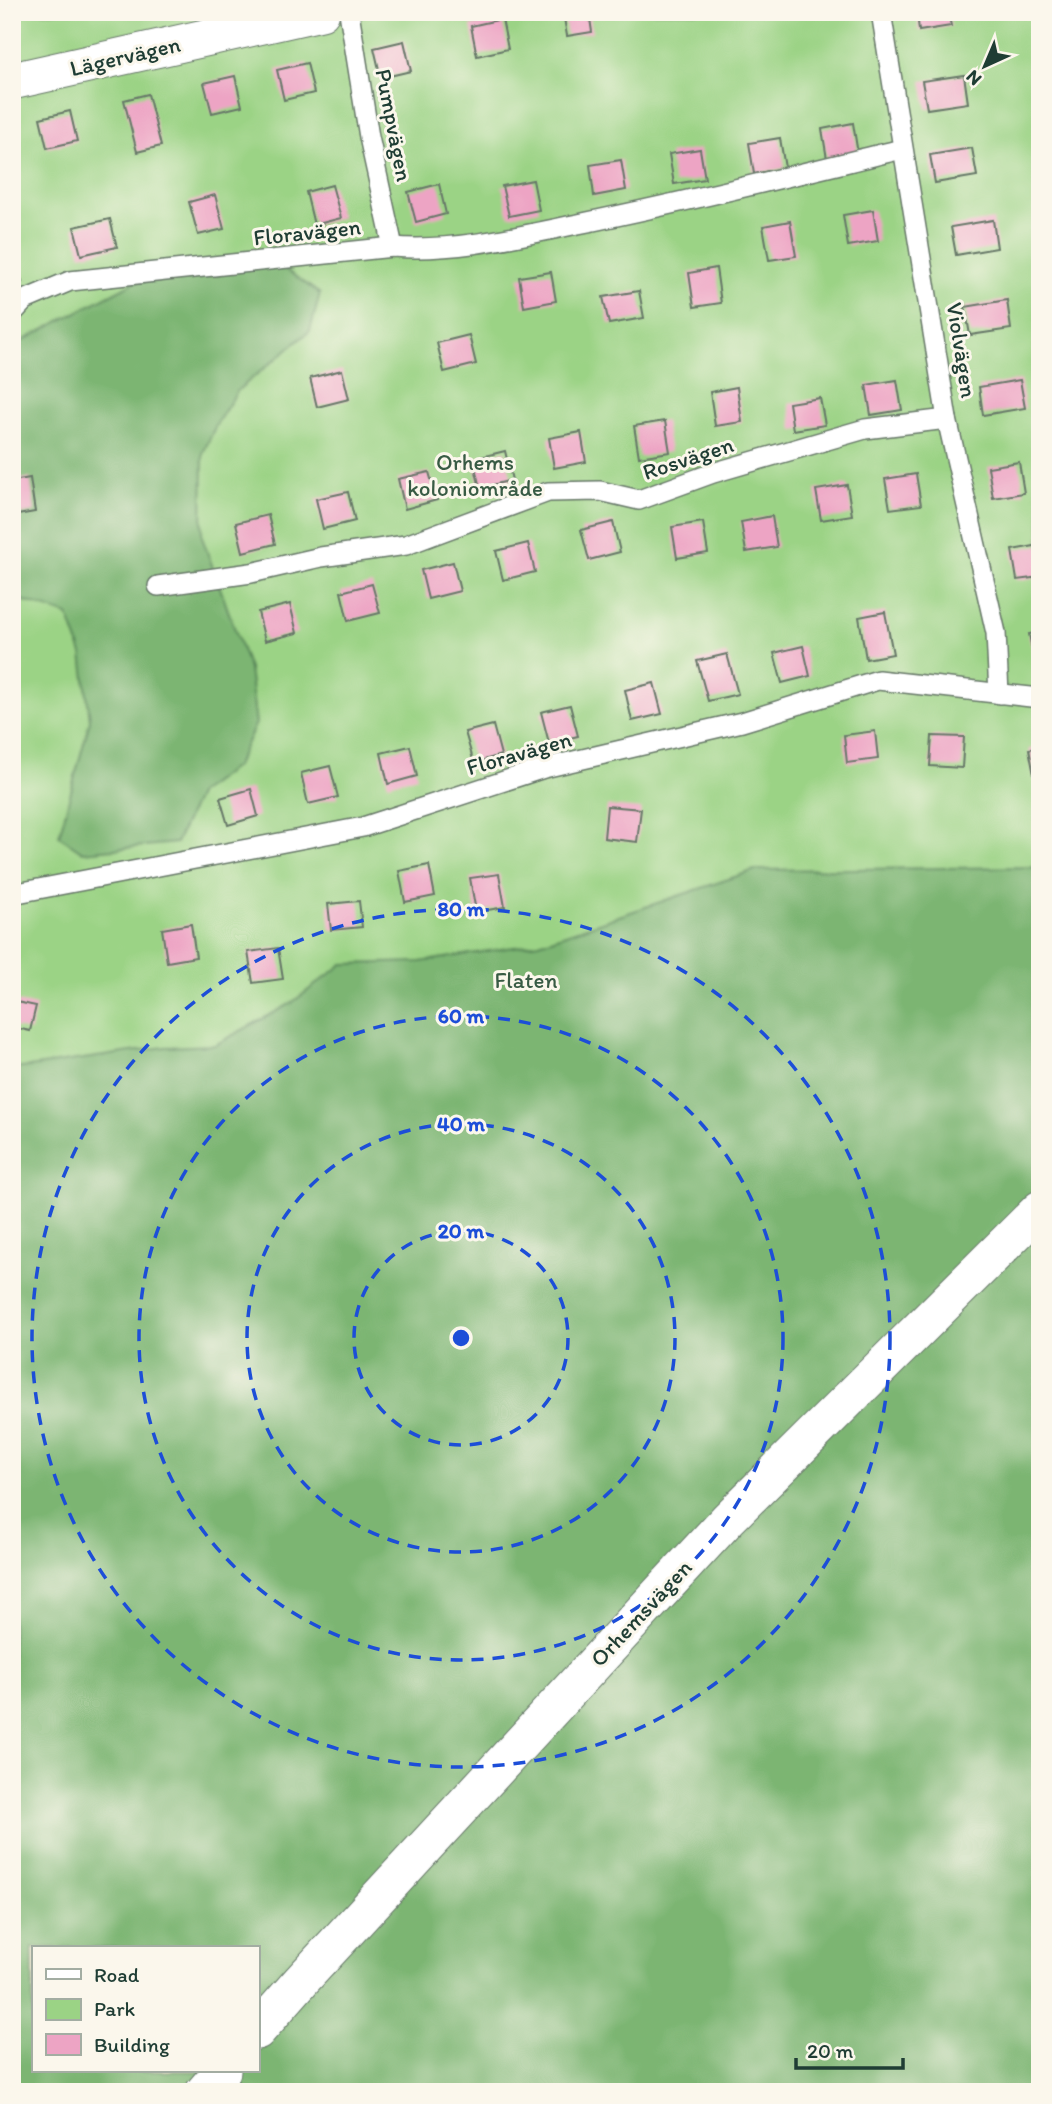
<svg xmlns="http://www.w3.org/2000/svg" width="1052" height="2104" font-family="Itim,sans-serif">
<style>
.green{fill:#9bd385;stroke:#5d885c;stroke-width:2;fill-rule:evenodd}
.forest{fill:#7cb572;stroke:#4e7953;stroke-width:2;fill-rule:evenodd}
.building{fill:#eda4c4}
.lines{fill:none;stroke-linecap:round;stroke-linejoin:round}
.service-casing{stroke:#677869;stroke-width:22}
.minor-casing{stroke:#677869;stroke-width:39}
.service{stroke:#fff;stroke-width:19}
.minor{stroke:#fff;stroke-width:37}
.ring{fill:none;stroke:#1d4ed8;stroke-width:3.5;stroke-dasharray:12 9}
.labels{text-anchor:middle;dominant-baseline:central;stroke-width:6;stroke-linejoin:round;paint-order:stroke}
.street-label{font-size:23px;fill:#1f3d34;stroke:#fbf7ec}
.park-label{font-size:23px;fill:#385b44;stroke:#fbf7ec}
.centre{fill:#1d4ed8;stroke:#fbf7ec;stroke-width:3.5}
.ring-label{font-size:21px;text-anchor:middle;font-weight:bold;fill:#1d4ed8;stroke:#fbf7ec;stroke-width:6;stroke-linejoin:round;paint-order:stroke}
</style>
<rect width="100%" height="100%" fill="#fbf7ec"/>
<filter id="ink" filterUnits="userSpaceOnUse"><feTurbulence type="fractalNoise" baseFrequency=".0143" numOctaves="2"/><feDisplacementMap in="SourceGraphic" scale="14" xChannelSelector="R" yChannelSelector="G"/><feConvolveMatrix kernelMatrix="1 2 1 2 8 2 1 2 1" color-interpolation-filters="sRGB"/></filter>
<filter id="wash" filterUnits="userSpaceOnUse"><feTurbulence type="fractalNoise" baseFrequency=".00686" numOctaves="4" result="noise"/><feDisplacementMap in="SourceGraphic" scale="28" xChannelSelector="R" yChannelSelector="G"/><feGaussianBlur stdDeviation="1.57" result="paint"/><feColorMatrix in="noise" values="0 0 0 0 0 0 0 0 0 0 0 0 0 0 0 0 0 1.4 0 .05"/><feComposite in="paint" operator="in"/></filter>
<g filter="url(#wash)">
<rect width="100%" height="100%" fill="#eee7cb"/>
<path class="green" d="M12,12h1028v2080h-1028zM33,1948h224v123h-224z"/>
<g class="forest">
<path d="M268,257l52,37 -10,37 -72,59 -21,33 -14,30 -1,84 47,132 7,54 -20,43 -37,27 -23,50 -93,9 -24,-16 31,-116 -8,-66 -14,-39 -56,-18v-245l10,-11 112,-59 84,-7z"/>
<path d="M1040,867v1225h-1028v-1025l10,1 143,-21 50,-2 75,-41 53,-40 77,-2 119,-19 216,-73zM33,1948h224v123h-224z"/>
</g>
<g id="blocks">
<g class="building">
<path d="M563,12h26l3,20 -25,4z"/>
<path d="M917,12h31l3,14 -32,5z"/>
<path d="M502,19l6,30 -31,7 -6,-30z"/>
<path d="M404,41l7,30 -30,7 -7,-30z"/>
<path d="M307,63l7,30 -30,7 -7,-30z"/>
<path d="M964,75l4,28 -41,6 -5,-28z"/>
<path d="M235,76l7,30 -30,7 -8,-30z"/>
<path d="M148,94l13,52 -24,6 -13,-52z"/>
<path d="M70,111l7,30 -30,7 -7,-30z"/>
<path d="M853,123l5,31 -31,5 -5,-30z"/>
<path d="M780,138l5,30 -31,6 -5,-31z"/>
<path d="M972,148l5,28 -42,7 -5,-28z"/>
<path d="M700,149l5,30 -31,5 -5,-30z"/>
<path d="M621,160l5,30 -32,6 -4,-31z"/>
<path d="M533,180l6,30 -30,6 -7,-30z"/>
<path d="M439,184l7,30 -30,8 -8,-30z"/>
<path d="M332,185l9,33 -27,7 -8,-33z"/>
<path d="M215,195l9,34 -26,6 -9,-33z"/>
<path d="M873,210l5,31 -30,5 -5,-31z"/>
<path d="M110,219l7,28 -36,8 -7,-28z"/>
<path d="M993,220l4,28 -41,7 -5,-28z"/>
<path d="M790,221l6,35 -27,4 -6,-34z"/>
<path d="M15,253l7,29 -10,3v-31z"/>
<path d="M716,268l5,35 -27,4 -5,-34z"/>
<path d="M551,272l5,29 -32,6 -5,-30z"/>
<path d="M639,291l5,27 -35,6 -6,-27z"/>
<path d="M1007,300l4,29 -41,6 -5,-28z"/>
<path d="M469,335l7,29 -32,8 -7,-29z"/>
<path d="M342,370l7,29 -32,8 -7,-29z"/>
<path d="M897,380l5,30 -31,5 -5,-30z"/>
<path d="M1020,380l5,28 -42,7 -4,-28z"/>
<path d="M737,387l5,35 -27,4 -5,-34z"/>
<path d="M820,398l5,27 -32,5 -4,-27z"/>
<path d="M665,421l5,31 -31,5 -5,-31z"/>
<path d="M581,432l5,30 -32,6 -5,-30z"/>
<path d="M505,451l7,29 -32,8 -7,-29z"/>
<path d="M1019,462l5,31 -31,5 -5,-31z"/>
<path d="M429,472l8,28 -32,9 -7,-30z"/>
<path d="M916,474l5,31 -31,4 -5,-30z"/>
<path d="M30,478l5,34 -23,4v-35z"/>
<path d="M847,485l5,30 -31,5 -5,-30z"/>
<path d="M348,492l7,29 -32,8 -7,-30z"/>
<path d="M268,515l7,29 -32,8 -7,-29z"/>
<path d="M772,516l5,31 -31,5 -5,-30z"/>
<path d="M613,522l7,30 -31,8 -8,-30z"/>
<path d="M703,522l5,31 -31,5 -5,-31z"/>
<path d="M528,543l7,29 -32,8 -7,-29z"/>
<path d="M1040,545v32l-23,3 -5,-30z"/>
<path d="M453,562l7,29 -32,8 -7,-29z"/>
<path d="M372,584l8,29 -32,8 -7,-29z"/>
<path d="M290,604l7,29 -32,8 -7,-29z"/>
<path d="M885,612l8,42 -27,5 -7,-42z"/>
<path d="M1040,632v31l-5,1 -6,-30z"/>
<path d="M803,646l7,30 -28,7 -8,-30z"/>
<path d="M727,654l11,40 -30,7 -11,-40z"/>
<path d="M654,683l8,31 -30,7 -7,-31z"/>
<path d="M570,705l8,31 -29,7 -8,-31z"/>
<path d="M493,725l8,30 -27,8 -9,-31z"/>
<path d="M875,731l3,28 -31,4 -3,-28z"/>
<path d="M932,736l32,1 -2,31 -32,-2z"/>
<path d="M410,746l7,30 -29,8 -7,-31z"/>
<path d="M1040,747v32l-5,1 -6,-31z"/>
<path d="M330,766l8,31 -30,7 -7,-31z"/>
<path d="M251,789l7,27 -30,9 -8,-27z"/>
<path d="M607,806l34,3 -4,33 -33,-4z"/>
<path d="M429,865l6,31 -30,6 -6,-31z"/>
<path d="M499,874l6,33 -29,5 -6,-34z"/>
<path d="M359,901l3,26 -31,3 -3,-26z"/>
<path d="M191,924l5,33 -29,5 -5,-33z"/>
<path d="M278,948l5,31 -30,4 -5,-31z"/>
<path d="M12,1001l24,5 -6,25 -18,-4z"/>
</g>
</g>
</g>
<g filter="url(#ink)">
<use href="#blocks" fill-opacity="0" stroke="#677869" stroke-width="2"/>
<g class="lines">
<g class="service-casing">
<g id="service">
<path d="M349,12l20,125 24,110"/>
<path d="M881,12l66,407 49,214 3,61"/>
<path d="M12,314l13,-14 45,-19 323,-34c61,5 126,-11 185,-23 109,-22 216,-49 324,-75"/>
<path d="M158,586l93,-13 70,-16 85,-12 142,-53 52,-1 39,9 74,-27 152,-44 82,-10"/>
<path d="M12,894l351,-67 181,-59 198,-46 136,-42 162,18"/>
</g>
</g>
<g class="minor-casing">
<g id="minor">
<path d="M12,81l309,-69"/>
<path d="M257,2031l44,-50 427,-462 312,-310"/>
<path d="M204,2092l18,-21"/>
</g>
</g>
<use href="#service" class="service"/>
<use href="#minor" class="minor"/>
</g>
</g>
<g class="ring">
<circle cx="461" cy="1338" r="107"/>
<circle cx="461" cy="1338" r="214"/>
<circle cx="461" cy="1338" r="322"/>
<circle cx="461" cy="1338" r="429"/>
</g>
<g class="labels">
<g class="street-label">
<text transform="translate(125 56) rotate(-13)">Lägervägen</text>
<text transform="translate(394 125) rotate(79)">Pumpvägen</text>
<text transform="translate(307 232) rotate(-6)">Floravägen</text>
<text transform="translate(962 350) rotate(81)">Violvägen</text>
<text transform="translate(688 458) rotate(-18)">Rosvägen</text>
<text transform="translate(519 753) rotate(-16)">Floravägen</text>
<text transform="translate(641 1613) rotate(-47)">Orhemsvägen</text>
</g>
<g class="park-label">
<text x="475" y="462">Orhems<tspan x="475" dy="26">koloniområde</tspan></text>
<text x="526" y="980">Flaten</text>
</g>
</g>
<circle cx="461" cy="1338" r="10" class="centre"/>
<g class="ring-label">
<text x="461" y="916">80 m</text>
<text x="461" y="1023">60 m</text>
<text x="461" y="1131">40 m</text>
<text x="461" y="1238">20 m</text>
</g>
<rect width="1052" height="2104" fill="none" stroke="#fbf7ec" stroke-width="42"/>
<rect x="32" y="1946" width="228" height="126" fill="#fbf7ec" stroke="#a3ada2" stroke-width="2"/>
<rect x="46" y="1969" width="35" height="10" fill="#ffffff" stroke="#a3ada2" stroke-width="2"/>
<text x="94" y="1982" font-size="21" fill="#1f3d34">Road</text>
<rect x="46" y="1999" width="35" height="21" fill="#9bd385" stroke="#a3ada2" stroke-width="2"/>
<text x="94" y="2016" font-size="21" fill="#1f3d34">Park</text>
<rect x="46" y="2034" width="35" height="21" fill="#eda4c4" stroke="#a3ada2" stroke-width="2"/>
<text x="94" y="2052" font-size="21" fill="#1f3d34">Building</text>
<g transform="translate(985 66) rotate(224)" stroke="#fbf7ec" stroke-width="5" paint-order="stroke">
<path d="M0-5L12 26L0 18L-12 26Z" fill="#1f3d34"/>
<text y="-10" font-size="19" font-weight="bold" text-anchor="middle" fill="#1f3d34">N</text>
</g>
<path d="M796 2058v10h107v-10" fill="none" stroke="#1f3d34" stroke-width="3.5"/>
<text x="807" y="2058" font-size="21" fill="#1f3d34" stroke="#fbf7ec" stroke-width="5" paint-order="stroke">20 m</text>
</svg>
